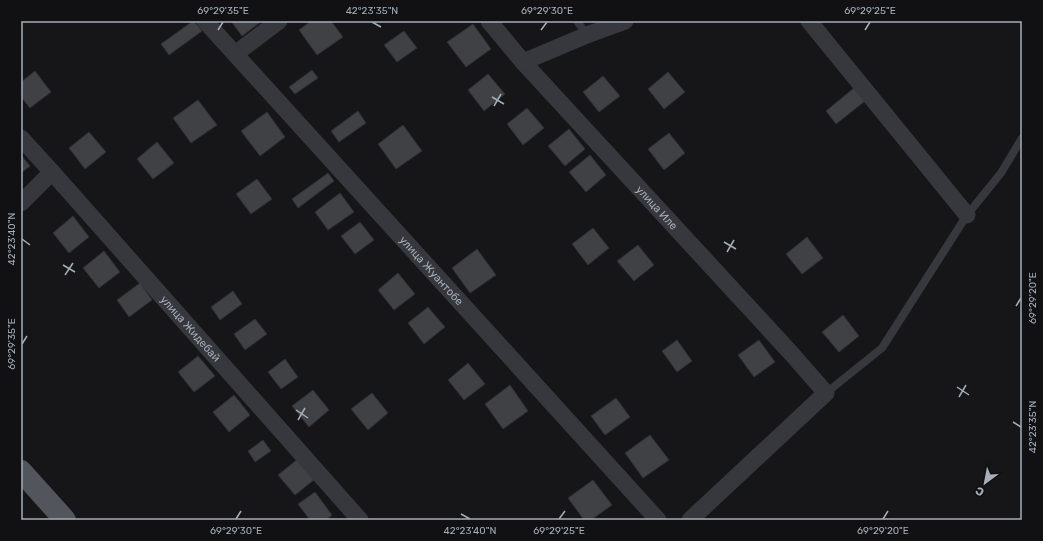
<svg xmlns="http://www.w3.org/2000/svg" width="1043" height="541" font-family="Rubik,sans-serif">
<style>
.building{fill:#3f4145;stroke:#2f3034}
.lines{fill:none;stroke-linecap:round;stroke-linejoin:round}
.lane{stroke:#36383d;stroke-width:8}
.street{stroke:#36383d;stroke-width:17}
.primary{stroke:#52555c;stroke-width:22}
.ticks{fill:none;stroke:#a6aeb9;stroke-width:1.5}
.labels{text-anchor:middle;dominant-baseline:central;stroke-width:3.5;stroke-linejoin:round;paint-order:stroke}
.street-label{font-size:11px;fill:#a6aeb9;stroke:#111113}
.neatline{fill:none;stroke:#a6aeb9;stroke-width:1.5}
.ticks-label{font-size:10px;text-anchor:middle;fill:#a6aeb9}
</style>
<rect width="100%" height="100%" fill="#161618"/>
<g class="building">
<path d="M193,21h1l8,10 -33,24 -8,-11z"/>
<path d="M231,21h31l-20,15z"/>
<path d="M311,21h20l12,16 -26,18 -18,-25z"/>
<path d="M473,24l18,25 -25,18 -19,-25z"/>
<path d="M404,31l13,17 -20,14 -13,-17z"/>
<path d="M312,70l6,8 -23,16 -6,-7z"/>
<path d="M35,71l16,21 -21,16 -9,-11v-15z"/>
<path d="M668,72l17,20 -21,17 -16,-20z"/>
<path d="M488,74l17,20 -21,17 -16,-21z"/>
<path d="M603,76l17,20 -21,16 -16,-20z"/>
<path d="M854,88l11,13 -29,23 -10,-13z"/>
<path d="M198,100l19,25 -26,18 -18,-25z"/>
<path d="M527,108l17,20 -21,17 -16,-21z"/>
<path d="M358,111l8,12 -27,19 -8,-11z"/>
<path d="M267,112l18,25 -25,19 -19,-25z"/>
<path d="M403,125l19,26 -26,18 -18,-25z"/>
<path d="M569,129l16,20 -20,17 -17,-20z"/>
<path d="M89,132l17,20 -21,17 -16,-21z"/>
<path d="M669,133l16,20 -21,17 -16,-21z"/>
<path d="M157,142l17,21 -21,16 -16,-20z"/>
<path d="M21,155l9,11 -9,7z"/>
<path d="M590,155l16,20 -20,17 -17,-20z"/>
<path d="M328,173l6,8 -36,27 -6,-9z"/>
<path d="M257,179l15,20 -21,15 -15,-20z"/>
<path d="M340,193l14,19 -26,18 -13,-18z"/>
<path d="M73,216l16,21 -20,16 -16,-20z"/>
<path d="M360,222l14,18 -19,14 -14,-18z"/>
<path d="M593,228l16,20 -21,17 -16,-21z"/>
<path d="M807,237l16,21 -21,16 -16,-20z"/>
<path d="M638,245l16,20 -20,16 -17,-20z"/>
<path d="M477,249l19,26 -26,18 -18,-25z"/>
<path d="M104,251l16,21 -21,16 -16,-20z"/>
<path d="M398,273l17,21 -21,16 -16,-20z"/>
<path d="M140,283l12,17 -23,17 -12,-17z"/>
<path d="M233,291l9,13 -22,16 -9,-13z"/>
<path d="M428,307l17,20 -21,17 -16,-21z"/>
<path d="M843,315l16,21 -20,16 -17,-20z"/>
<path d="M255,319l12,15 -22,16 -11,-16z"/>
<path d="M677,340l15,21 -15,11 -15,-21z"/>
<path d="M759,340l16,22 -21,15 -16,-22z"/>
<path d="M198,356l17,20 -21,16 -16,-20z"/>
<path d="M285,359l13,18 -17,12 -13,-17z"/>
<path d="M468,363l17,21 -21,16 -16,-20z"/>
<path d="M510,385l18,26 -25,18 -18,-25z"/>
<path d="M313,390l16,20 -20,17 -17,-21z"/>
<path d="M372,393l16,20 -20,17 -17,-21z"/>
<path d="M234,395l16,20 -21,17 -16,-20z"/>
<path d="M616,398l14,19 -25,18 -14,-19z"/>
<path d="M650,435l19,25 -26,18 -18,-25z"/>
<path d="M263,440l8,11 -16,11 -7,-11z"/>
<path d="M299,458l16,21 -20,16 -17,-20z"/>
<path d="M593,480l19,25 -21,15h-7l-16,-22z"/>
<path d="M315,492l17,23 -6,5h-16l-12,-16z"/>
</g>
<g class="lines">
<g class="lane">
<path d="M577,21l10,14"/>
<path d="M826,393l56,-45 85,-133 34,-42 21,-35"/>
</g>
<g class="street">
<path id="s1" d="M205,21l453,499"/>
<path id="s2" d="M489,21l34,41 267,290 36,41 -136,127"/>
<path d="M809,21l158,194"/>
<path d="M235,54l44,-33"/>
<path d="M523,62l64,-27 38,-14"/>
<path id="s3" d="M21,138l31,34 308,348"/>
<path d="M21,203l31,-31"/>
</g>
<path class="primary" d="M21,471l44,49"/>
</g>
<path class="ticks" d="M372,22l9,5M218,30l5,-8M541,30l6,-8M865,30l5,-8M492,97l12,7M494,106l7,-12M22,239l8,6M724,242l12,7M727,252l7,-12M63,265l12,7M65,275l8,-12M1016,306l5,-8M22,344l5,-8M957,387l12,8M959,397l7,-12M296,410l12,8M298,420l7,-12M1013,422l8,5M461,514l9,5M236,519l5,-8M559,519l6,-8M883,519l5,-8"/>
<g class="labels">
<g class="street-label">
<text stroke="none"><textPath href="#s2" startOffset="251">улица Иле</textPath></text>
<text stroke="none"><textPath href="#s1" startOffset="337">улица Жуантобе</textPath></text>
<text stroke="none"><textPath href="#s3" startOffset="255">улица Жидебай</textPath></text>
</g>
</g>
<rect width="1043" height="541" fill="none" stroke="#111113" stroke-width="44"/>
<g transform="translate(985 483) rotate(212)" stroke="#111113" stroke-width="3" paint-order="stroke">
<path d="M0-3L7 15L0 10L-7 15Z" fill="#a6aeb9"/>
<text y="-6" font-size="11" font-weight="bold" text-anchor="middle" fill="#a6aeb9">С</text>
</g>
<rect x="22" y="22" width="999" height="497" class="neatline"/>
<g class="ticks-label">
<text x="223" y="14">69°29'35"E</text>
<text x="372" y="14">42°23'35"N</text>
<text x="547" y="14">69°29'30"E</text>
<text x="870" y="14">69°29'25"E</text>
<text transform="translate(11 239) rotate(-90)" y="4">42°23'40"N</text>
<text transform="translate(1032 298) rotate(-90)" y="4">69°29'20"E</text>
<text transform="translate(11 344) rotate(-90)" y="4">69°29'35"E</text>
<text transform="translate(1032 427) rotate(-90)" y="4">42°23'35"N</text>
<text x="236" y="534">69°29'30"E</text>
<text x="470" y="534">42°23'40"N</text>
<text x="559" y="534">69°29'25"E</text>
<text x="883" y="534">69°29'20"E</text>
</g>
</svg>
